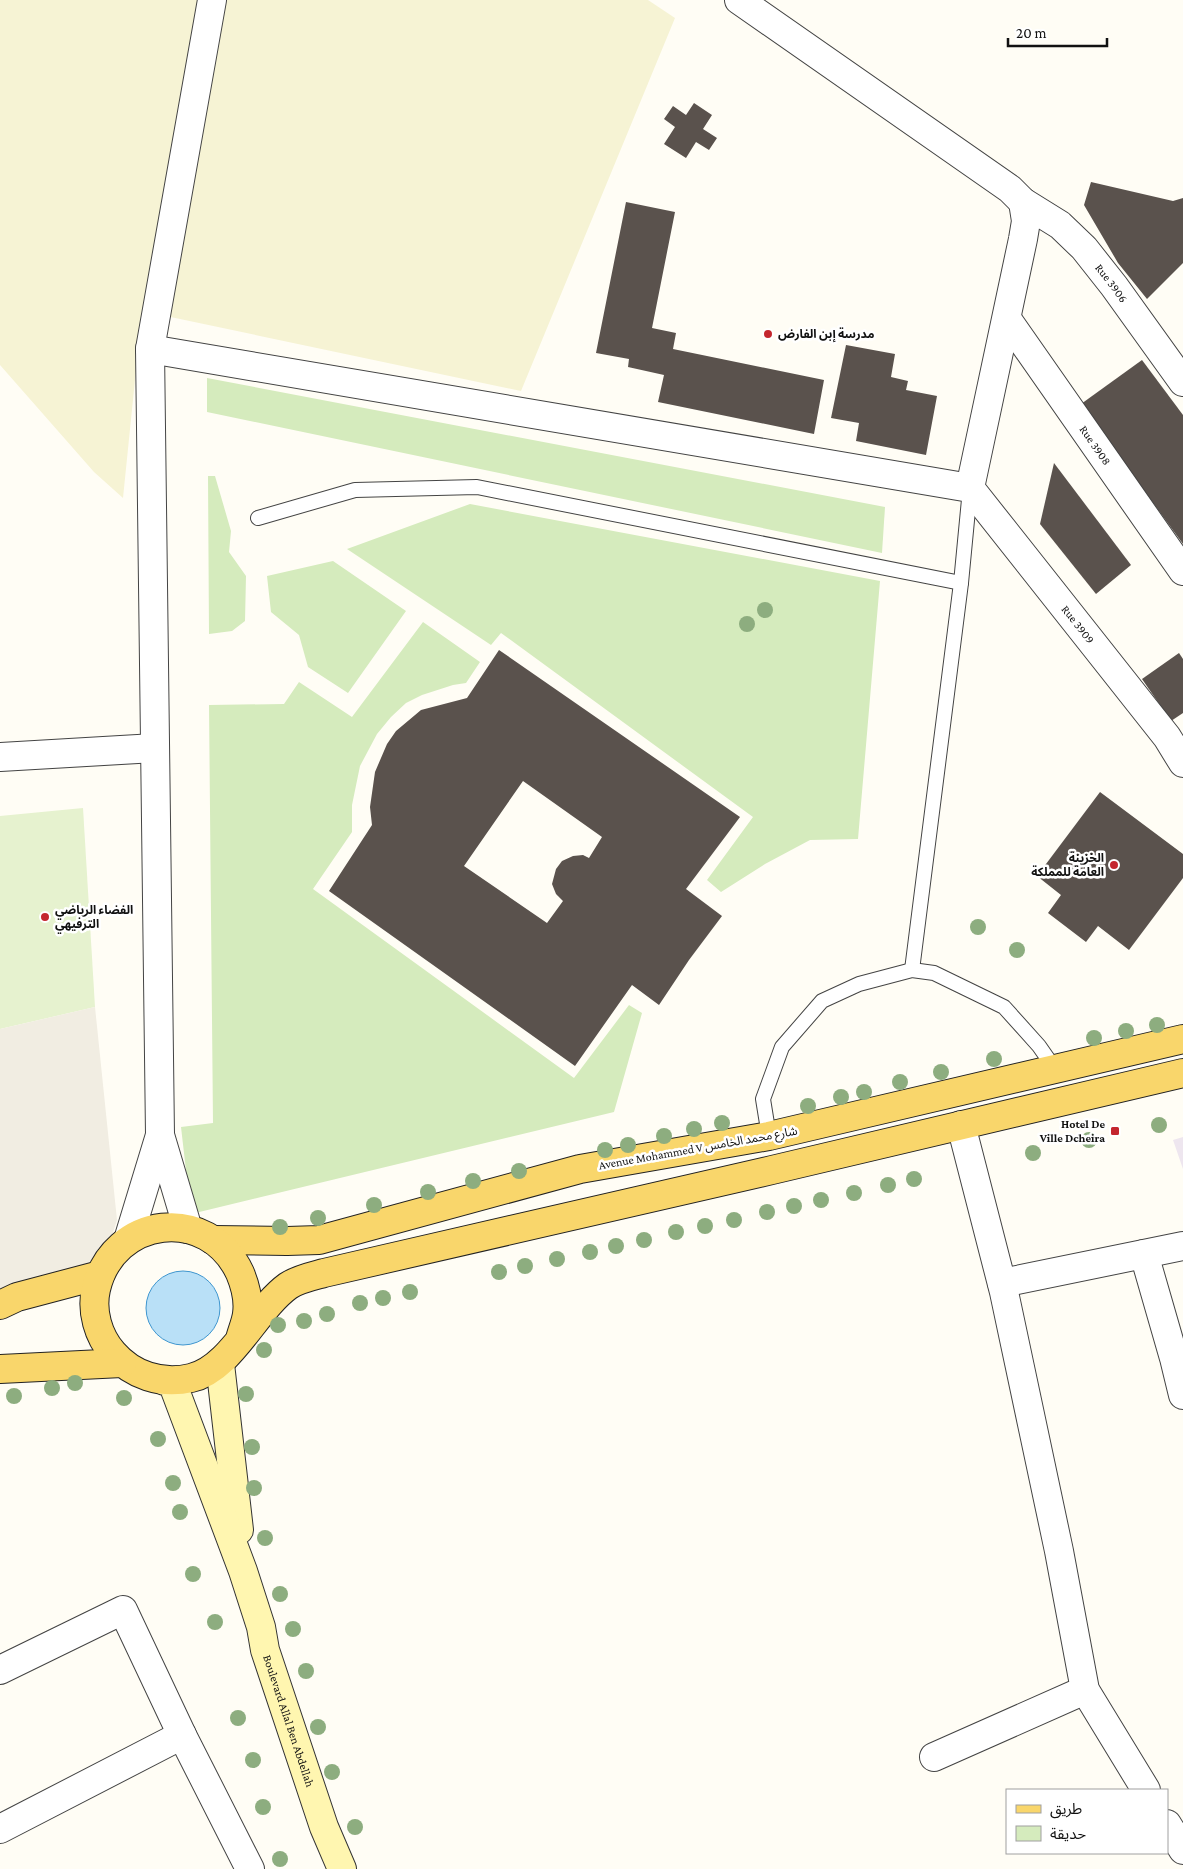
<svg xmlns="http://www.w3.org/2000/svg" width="1183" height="1869" font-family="'Crimson Pro','Noto Sans Arabic',serif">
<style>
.industrial{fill:#eee6ef}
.farmland{fill:#f6f3d4}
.green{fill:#d5ebbd}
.pitch{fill:#e6f2cf}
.plaza{fill:#f1ede2}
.water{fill:#b9e0f7;stroke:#3f96cf}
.building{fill:#5a524d;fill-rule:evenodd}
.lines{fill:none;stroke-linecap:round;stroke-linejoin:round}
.lane-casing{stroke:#444;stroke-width:16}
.street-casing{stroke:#444;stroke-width:30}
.secondary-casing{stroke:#333;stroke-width:30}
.primary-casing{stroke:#222;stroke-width:30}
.lane{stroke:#fff;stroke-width:14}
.street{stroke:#fff;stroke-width:28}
.secondary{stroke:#fff6b0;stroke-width:28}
.primary{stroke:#f9d66b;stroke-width:28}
.tree{fill:#8dad7f}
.poi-dot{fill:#c4262e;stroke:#fff;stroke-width:2}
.labels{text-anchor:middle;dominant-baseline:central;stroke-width:5;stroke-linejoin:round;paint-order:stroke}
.street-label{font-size:12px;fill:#111;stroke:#fff}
.poi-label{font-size:12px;font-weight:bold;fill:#111;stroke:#fff;text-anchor:start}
</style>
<rect width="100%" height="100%" fill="#fffdf5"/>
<path class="industrial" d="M1183,1137v32l-10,-29z"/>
<path class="farmland" d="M0,0h648l27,18 -154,373 -379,-80 -19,187 -29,-26 -94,-107z"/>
<g class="green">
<path d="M207,378l678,129 -3,46 -675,-141z"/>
<path d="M208,476h7l16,55 -2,21 17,24 -1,45 -13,10 -23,3z"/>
<path d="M470,504l410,77 -22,258 -48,1 -45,24 -44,28 -14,-12 46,-63 -252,-184 -10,12 -144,-96z"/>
<path d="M333,561l73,50 -58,82 -40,-26 -9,-32 -28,-23 -4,-36z"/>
<path d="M423,622l57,40 -14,21 -13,2 -31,10 -16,8 -15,14 -14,17 -17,32 -8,39v27l-39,57 261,189 55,-73 13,8 -28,99 -423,102 -10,-87 32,-4 -4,-418 75,-1 15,-22 53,35z"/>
</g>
<path class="pitch" d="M83,808l12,199 -95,22v-213z"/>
<path class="plaza" d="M95,1007l22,213 -7,22 -11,17 -34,25 -65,13v-268z"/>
<circle class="water" cx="183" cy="1308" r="37"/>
<g class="building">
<path d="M694,103l18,12 -9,14 14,9 -8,12 -13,-8 -10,16 -22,-14 11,-17 -11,-8 9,-13 13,9z"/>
<path d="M1091,182l82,19 10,-3v65l-36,36 -29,-36 -34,-58z"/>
<path d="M626,202l49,10 -23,116 24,5 -3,16 151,31 -10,54 -156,-32 6,-27 -36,-8 1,-8 -33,-6z"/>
<path d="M846,345l49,9 -4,23 17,4 -2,9 31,6 -11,59 -70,-14 3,-18 -28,-5z"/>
<path d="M1142,360l41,55v129l-102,-140z"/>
<path d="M1054,463l77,102 -35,29 -56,-70z"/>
<path d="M499,650l241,167 -54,72 36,27 -33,44 -30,45 -27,-20 -57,81 -246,-175 43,-66 -2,-18 5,-35 12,-28 9,-13 25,-21 46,-12zM523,781l79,56 -13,21 -6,-3 -10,1 -11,5 -6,8 -4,15 4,10 7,7 -16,22 -83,-57z"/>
<path d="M1179,653l4,6v54l-12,8 -29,-42z"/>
<path d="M1100,792l83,62v24l-54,72 -31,-24 -12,16 -38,-29 13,-18 -24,-19z"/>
</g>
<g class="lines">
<g class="lane-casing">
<g id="lane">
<path d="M258,518l97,-28 122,-3 484,96"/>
<path d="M912,970l49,-387 9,-94"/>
<path d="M769,1136l-6,-37 19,-52 40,-46 37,-17 53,-14 22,3 70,34 35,39 16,23"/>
</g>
</g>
<g class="street-casing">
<g id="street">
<path id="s1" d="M739,0l271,189 13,13 37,23 24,23 30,38 69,96"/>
<path id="s2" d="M1007,319l176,252"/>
<path d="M150,349l820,139"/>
<path id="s3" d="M970,488l197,249 16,26"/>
<path d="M970,488l53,-249 3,-18 -3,-19"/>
<path d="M0,757l155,-9"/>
<path d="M961,1125l43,167 55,259 26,139 61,100"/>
<path d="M188,1229l-28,-94 -10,-786 62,-349"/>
<path d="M128,1240l32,-105"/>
<path d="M1144,1254l30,104 9,37"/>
<path d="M1002,1283l181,-37"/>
<path d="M0,1670l123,-60 59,125 68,134"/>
<path d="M934,1757l151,-67"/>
<path d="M1167,1824l16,26"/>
<path d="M0,1829l182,-94"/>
</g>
</g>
<g class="secondary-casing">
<g id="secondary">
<path d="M220,1364l19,166"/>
<path id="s4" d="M165,1381l7,1 71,189 18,56 4,23 59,177 18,42"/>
</g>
</g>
<g class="primary-casing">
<g id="primary">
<path d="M213,1240l74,1 32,-1 261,-71 189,-33 414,-97"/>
<path d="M0,1305l17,-8 83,-22"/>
<path d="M240,1339c2,-8 6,-17 7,-25 2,-14 -2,-29 -7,-41 -32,-69 -127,-57 -144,16 -5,22 2,47 17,64 19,22 48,32 78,25 40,-9 64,-68 97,-92 10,-7 25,-10 36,-13l448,-103 411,-97"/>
<path d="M0,1369l122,-6"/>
</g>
</g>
<use href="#lane" class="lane"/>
<use href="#street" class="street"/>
<use href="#secondary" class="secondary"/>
<use href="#primary" class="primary"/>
</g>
<g class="tree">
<circle cx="765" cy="610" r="8"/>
<circle cx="747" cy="624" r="8"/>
<circle cx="978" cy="927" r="8"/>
<circle cx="1017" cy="950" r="8"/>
<circle cx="1157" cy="1025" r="8"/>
<circle cx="1126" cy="1031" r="8"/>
<circle cx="1094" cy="1038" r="8"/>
<circle cx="994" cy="1059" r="8"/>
<circle cx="941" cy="1072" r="8"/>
<circle cx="900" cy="1082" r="8"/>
<circle cx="864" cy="1092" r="8"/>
<circle cx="841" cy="1097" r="8"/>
<circle cx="808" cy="1106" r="8"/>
<circle cx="722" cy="1123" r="8"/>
<circle cx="1159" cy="1125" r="8"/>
<circle cx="694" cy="1129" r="8"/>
<circle cx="664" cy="1136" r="8"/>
<circle cx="1089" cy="1140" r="8"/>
<circle cx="628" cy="1145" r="8"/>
<circle cx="605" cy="1150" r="8"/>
<circle cx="1033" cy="1153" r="8"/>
<circle cx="519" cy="1171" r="8"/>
<circle cx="914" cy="1179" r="8"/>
<circle cx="473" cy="1181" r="8"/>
<circle cx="888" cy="1185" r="8"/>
<circle cx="428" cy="1192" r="8"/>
<circle cx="854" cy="1193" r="8"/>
<circle cx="821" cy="1200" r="8"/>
<circle cx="374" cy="1205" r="8"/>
<circle cx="794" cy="1206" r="8"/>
<circle cx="767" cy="1212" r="8"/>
<circle cx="318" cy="1218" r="8"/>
<circle cx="734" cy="1220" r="8"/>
<circle cx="705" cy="1226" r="8"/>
<circle cx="280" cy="1227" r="8"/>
<circle cx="676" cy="1232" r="8"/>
<circle cx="644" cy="1240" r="8"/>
<circle cx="616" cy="1246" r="8"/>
<circle cx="590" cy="1252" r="8"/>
<circle cx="557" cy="1259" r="8"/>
<circle cx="525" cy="1266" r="8"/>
<circle cx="499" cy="1272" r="8"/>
<circle cx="410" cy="1292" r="8"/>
<circle cx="383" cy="1298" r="8"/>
<circle cx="360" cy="1303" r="8"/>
<circle cx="327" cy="1314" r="8"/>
<circle cx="304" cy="1321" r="8"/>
<circle cx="278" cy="1325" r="8"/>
<circle cx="264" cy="1350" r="8"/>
<circle cx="75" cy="1383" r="8"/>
<circle cx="52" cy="1388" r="8"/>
<circle cx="246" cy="1394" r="8"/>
<circle cx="14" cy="1396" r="8"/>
<circle cx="124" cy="1398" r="8"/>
<circle cx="158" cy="1439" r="8"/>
<circle cx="252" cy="1447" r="8"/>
<circle cx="173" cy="1483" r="8"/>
<circle cx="254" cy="1488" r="8"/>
<circle cx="180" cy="1512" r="8"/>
<circle cx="265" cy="1538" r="8"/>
<circle cx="193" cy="1574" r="8"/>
<circle cx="280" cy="1594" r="8"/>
<circle cx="215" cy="1622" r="8"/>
<circle cx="293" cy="1629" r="8"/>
<circle cx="306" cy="1671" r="8"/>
<circle cx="238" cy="1718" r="8"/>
<circle cx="318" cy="1727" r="8"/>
<circle cx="253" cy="1760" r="8"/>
<circle cx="332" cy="1772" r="8"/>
<circle cx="263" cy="1807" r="8"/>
<circle cx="355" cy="1827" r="8"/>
<circle cx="280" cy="1859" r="8"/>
</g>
<g class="poi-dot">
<circle cx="768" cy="334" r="5"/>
<circle cx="1114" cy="865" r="5"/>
<circle cx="45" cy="917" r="5"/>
<rect x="1110" y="1126" width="10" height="10" rx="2.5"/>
</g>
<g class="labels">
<g class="street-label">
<text stroke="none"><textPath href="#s1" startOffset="470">Rue 3906</textPath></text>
<text stroke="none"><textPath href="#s2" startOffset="154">Rue 3908</textPath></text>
<text stroke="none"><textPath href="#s3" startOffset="174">Rue 3909</textPath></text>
<text transform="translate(698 1148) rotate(-10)">Avenue Mohammed V شارع محمد الخامس</text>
<text stroke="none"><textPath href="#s4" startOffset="366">Boulevard Allal Ben Abdellah</textPath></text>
</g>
<g class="poi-label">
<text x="778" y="334">مدرسة إبن الفارض</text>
<text x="1104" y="858" text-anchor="end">الخزينة<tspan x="1104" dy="14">العامة للمملكة</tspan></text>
<text x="55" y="910">الفضاء الرياضي<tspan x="55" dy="14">الترفيهي</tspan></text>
<text x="1105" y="1124" text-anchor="end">Hotel De<tspan x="1105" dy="14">Ville Dcheira</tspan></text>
</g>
</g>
<rect x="1006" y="1789" width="162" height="65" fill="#ffffff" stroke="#a0a0a0"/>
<rect x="1016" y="1805" width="25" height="8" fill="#f9d66b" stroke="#a0a0a0"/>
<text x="1050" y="1814" font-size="15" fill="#111111">طريق</text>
<rect x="1016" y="1826" width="25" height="15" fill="#d5ebbd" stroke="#a0a0a0"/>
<text x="1050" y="1839" font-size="15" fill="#111111">حديقة</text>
<path d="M1008 38v8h99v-8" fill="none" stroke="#111111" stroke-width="2.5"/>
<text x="1016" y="38" font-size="15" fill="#111111" stroke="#ffffff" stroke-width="4" paint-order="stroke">20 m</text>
</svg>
